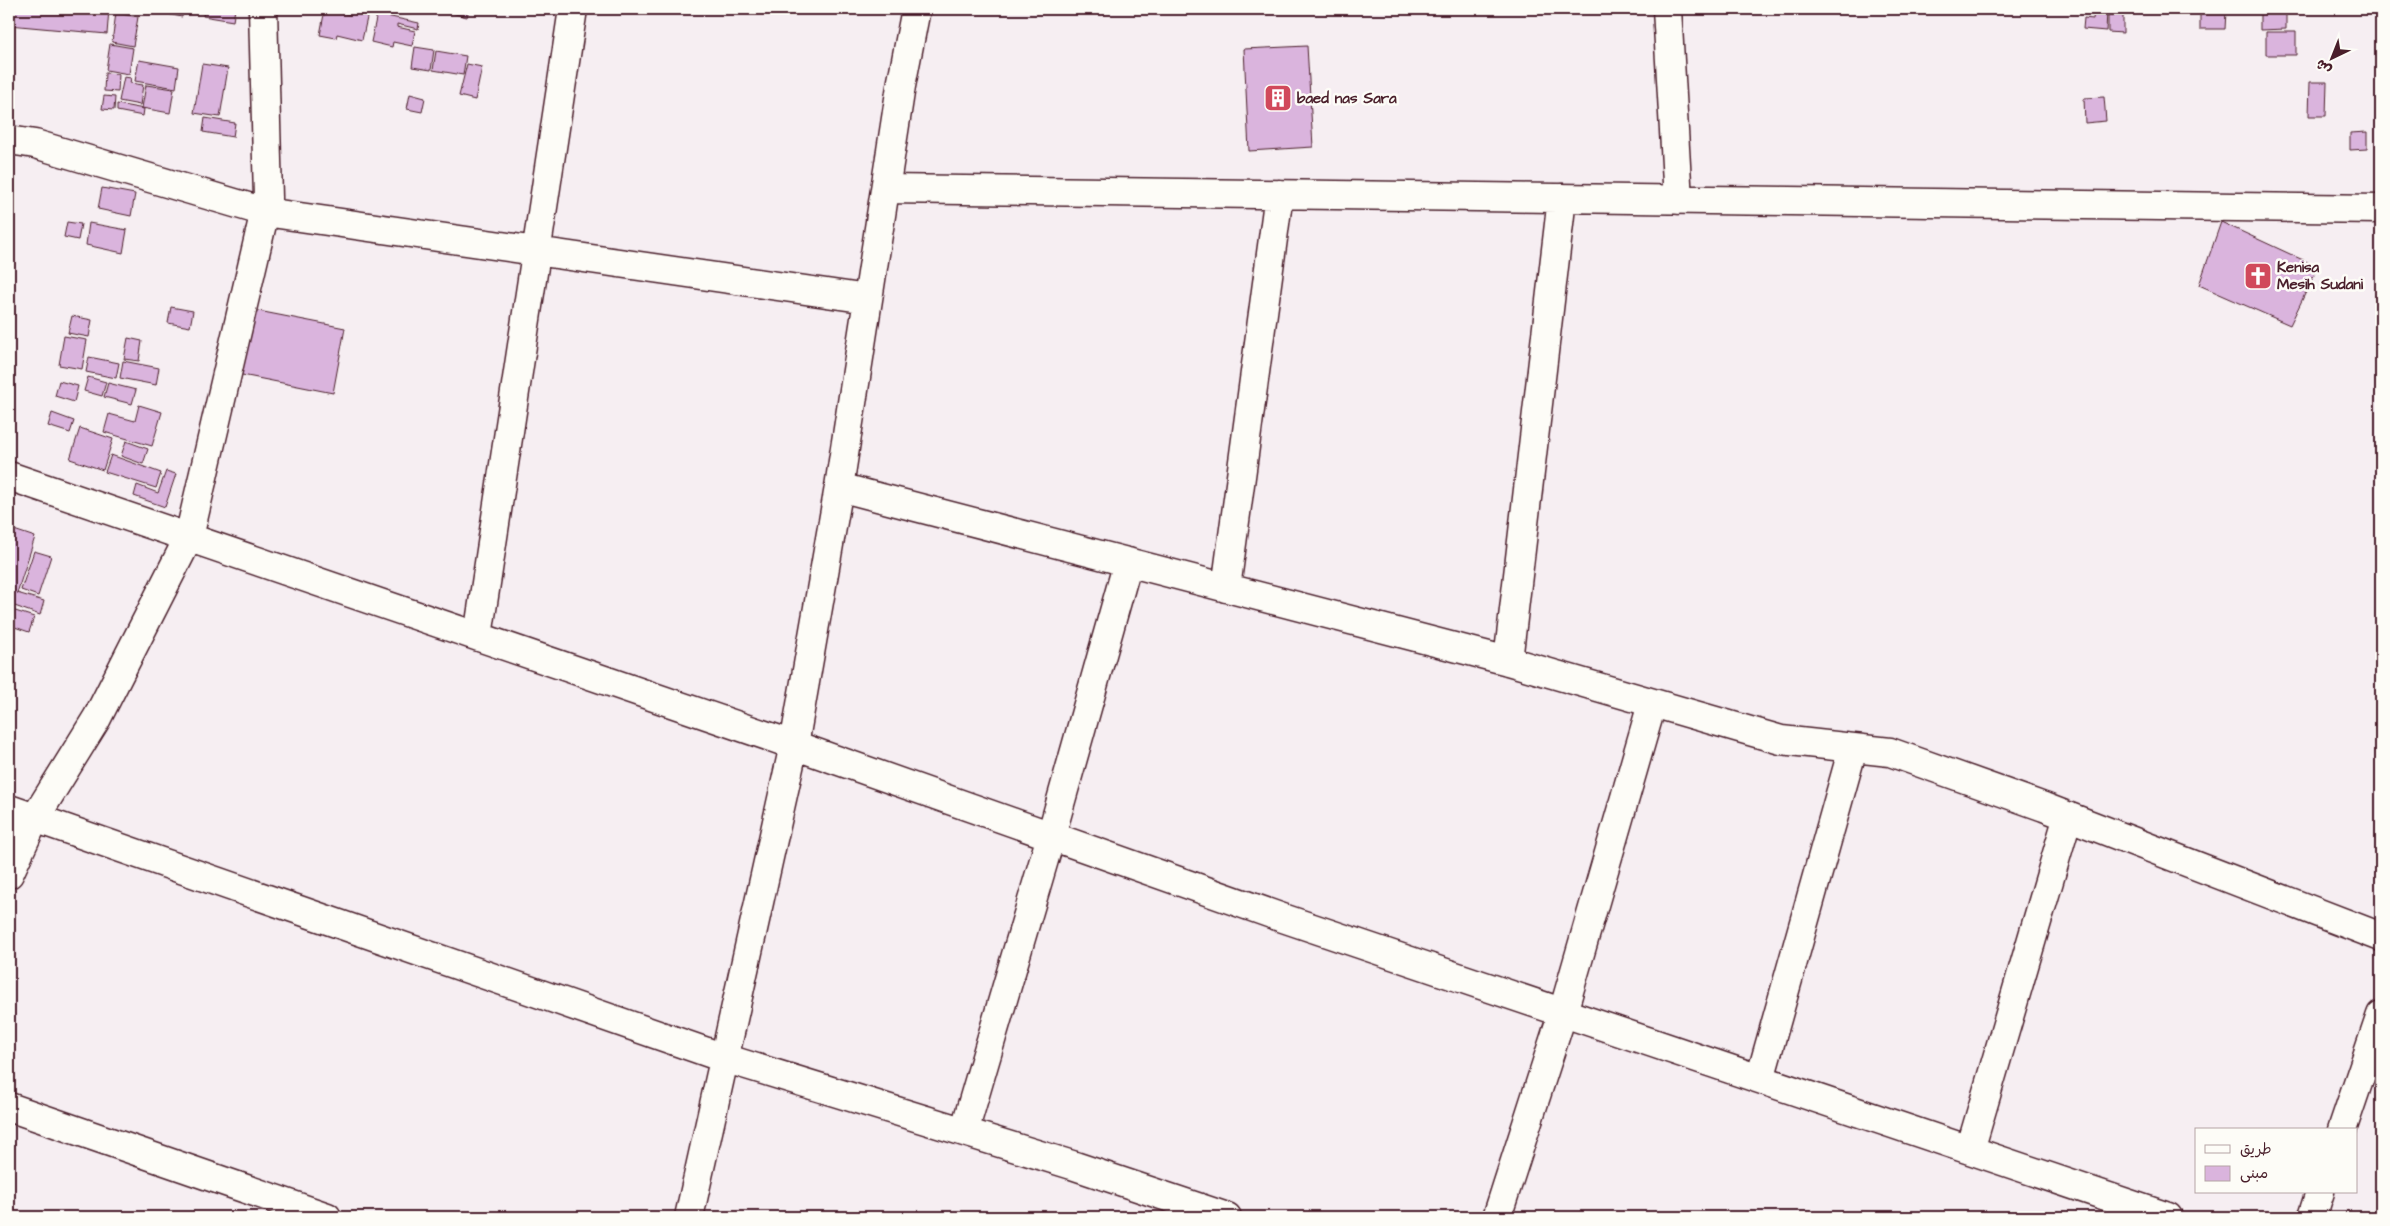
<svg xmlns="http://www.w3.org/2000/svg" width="2390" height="1226" font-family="'Architects Daughter','Playpen Sans Arabic',sans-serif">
<rect width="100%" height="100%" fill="#f6eef2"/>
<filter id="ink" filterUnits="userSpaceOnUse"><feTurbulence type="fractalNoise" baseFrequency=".02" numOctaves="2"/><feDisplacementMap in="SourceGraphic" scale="10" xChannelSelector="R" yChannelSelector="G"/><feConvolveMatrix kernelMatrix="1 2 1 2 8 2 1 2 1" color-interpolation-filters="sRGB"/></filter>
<g filter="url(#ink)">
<path fill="#dab4dd" stroke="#4a1f2b" d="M9 9H109L107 34 9 25Z
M152 9H183L182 17 152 11Z
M204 9H235L233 21 203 16Z
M325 9 350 15 351 9H369L362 40 337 34 336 38 320 35Z
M444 9H469L467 17 443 11Z
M2260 9H2286V29L2260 30Z
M2094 10 2107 11 2106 31 2083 29 2084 18 2093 19Z
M2200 11H2226L2225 29H2200Z
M116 13 138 17 133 46 112 42Z
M377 14 419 23 418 29 397 24V27L415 31 412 46 393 42 392 47 371 42Z
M2108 15H2123V33L2108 32Z
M2266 32H2296V55H2266Z
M110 44 133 48 129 74 106 70Z
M1307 46 1313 147 1249 151 1244 49Z
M415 47 434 50 431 70 412 67Z
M436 51 466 56 463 75 433 70Z
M139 60 179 67 176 88 135 81Z
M202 64 228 68 220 117 194 113Z
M467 64 482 67 475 100 459 96Z
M105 73 119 74 118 92 104 91Z
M124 77 131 78 130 83 143 85 140 105 119 101Z
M2310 82H2327L2326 116H2309Z
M146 85 174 89 170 113 142 108Z
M410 94 425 98 422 112 407 109Z
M104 96 115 97 114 110 102 109Z
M2104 97 2106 121 2085 123 2084 98Z
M117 104 144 109 143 116 117 111Z
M205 118 235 123 233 137 203 132Z
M2367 132V149L2350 150V133Z
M102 188 135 194 131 216 98 209Z
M67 222 81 224 78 240 64 237Z
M2221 222 2318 267 2290 325 2199 285Z
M89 223 127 230 123 253 86 245Z
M171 307 193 311 190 327 168 323Z
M238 307 345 328 333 393 227 372Z
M72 316 92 320 89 337 68 333Z
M64 336 87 340 82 369 59 365Z
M128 338 142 341 139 361 124 359Z
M89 357 119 363 116 378 86 372Z
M123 361 159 368 156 385 120 378Z
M88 377 106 382 102 396 84 391Z
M59 381 78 386 74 402 55 396Z
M108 383 136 390 132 404 104 397Z
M139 405 162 412 152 446 104 432 109 414 135 421Z
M52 413 74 421 70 433 48 426Z
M80 428 113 439 103 470 70 459Z
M126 441 148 449 143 464 121 456Z
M111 455 161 473 156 488 105 472Z
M166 471 176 474 165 507 134 496 137 485 158 493Z
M14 530 35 537 17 593 44 601 40 615 9 604V547Z
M34 551 51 556 38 596 21 590Z
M9 609 34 617 29 632 9 625Z"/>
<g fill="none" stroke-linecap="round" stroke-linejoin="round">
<defs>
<path id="street" d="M1667 9 1678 200
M9 140 35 144 265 212 868 299
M885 189 2381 209
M9 476 794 745 1280 917 2168 1217
M839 487 1508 661 1781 740 1890 752 2044 807 2381 937
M1226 588 1279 194
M478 636 573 9
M1508 661 1562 198
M9 809 724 1058 1072 1165 1227 1217
M9 874 35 818 97 718 189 537 268 198 263 9
M1760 1079 1853 748
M9 1107 327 1217
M2342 1130 2381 1015
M964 1132 1051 836 1128 562
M1970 1150 2068 816
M689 1217 794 745 839 487 901 86 916 9
M1497 1217 1563 1012 1652 704
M2312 1217 2320 1192"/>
</defs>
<use href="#street" stroke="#4a1f2b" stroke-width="31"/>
<use href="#street" stroke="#fdfcf7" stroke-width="28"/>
</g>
</g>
<defs>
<symbol id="building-square" viewBox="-11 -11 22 22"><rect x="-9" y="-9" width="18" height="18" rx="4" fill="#d1495b" stroke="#fdfcf7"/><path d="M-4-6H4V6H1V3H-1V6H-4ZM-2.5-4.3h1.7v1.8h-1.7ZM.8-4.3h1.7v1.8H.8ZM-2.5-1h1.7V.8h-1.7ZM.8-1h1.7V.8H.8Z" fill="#fff"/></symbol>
<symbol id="church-square" viewBox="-11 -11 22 22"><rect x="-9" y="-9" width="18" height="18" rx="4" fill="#d1495b" stroke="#fdfcf7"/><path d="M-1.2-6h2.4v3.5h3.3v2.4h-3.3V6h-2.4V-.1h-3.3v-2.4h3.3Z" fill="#fff"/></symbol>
</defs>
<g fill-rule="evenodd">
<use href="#building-square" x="1262" y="82" width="32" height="32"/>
<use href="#church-square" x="2242" y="260" width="32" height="32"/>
</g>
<g text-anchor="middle" stroke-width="5" stroke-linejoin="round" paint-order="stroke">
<g font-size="15" font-weight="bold" fill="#4a1f2b" stroke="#fdfcf7" text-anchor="start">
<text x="1297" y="103">baed nas Sara</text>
<text x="2277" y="272">Kenisa<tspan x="2277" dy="17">Mesih Sudani</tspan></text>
</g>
</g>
<rect width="2390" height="1226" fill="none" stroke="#fdfcf7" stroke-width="30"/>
<rect x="15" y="15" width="2360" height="1196" fill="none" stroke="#4a1f2b" stroke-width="2" filter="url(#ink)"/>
<rect x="2195" y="1128" width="162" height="65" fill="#fdfcf7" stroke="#b5a4a5"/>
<rect x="2205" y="1145" width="25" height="8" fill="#fdfcf7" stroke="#b5a4a5"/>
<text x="2240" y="1154" font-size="15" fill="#4a1f2b">طريق</text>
<rect x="2205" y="1166" width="25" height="15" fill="#dab4dd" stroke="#b5a4a5"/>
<text x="2240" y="1178" font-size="15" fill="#4a1f2b">مبنى</text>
<g transform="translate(2332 58) rotate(223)" stroke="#fdfcf7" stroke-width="4" paint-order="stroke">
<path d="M0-4L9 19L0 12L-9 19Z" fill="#4a1f2b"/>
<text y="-8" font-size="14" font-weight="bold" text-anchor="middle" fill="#4a1f2b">ش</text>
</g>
</svg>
